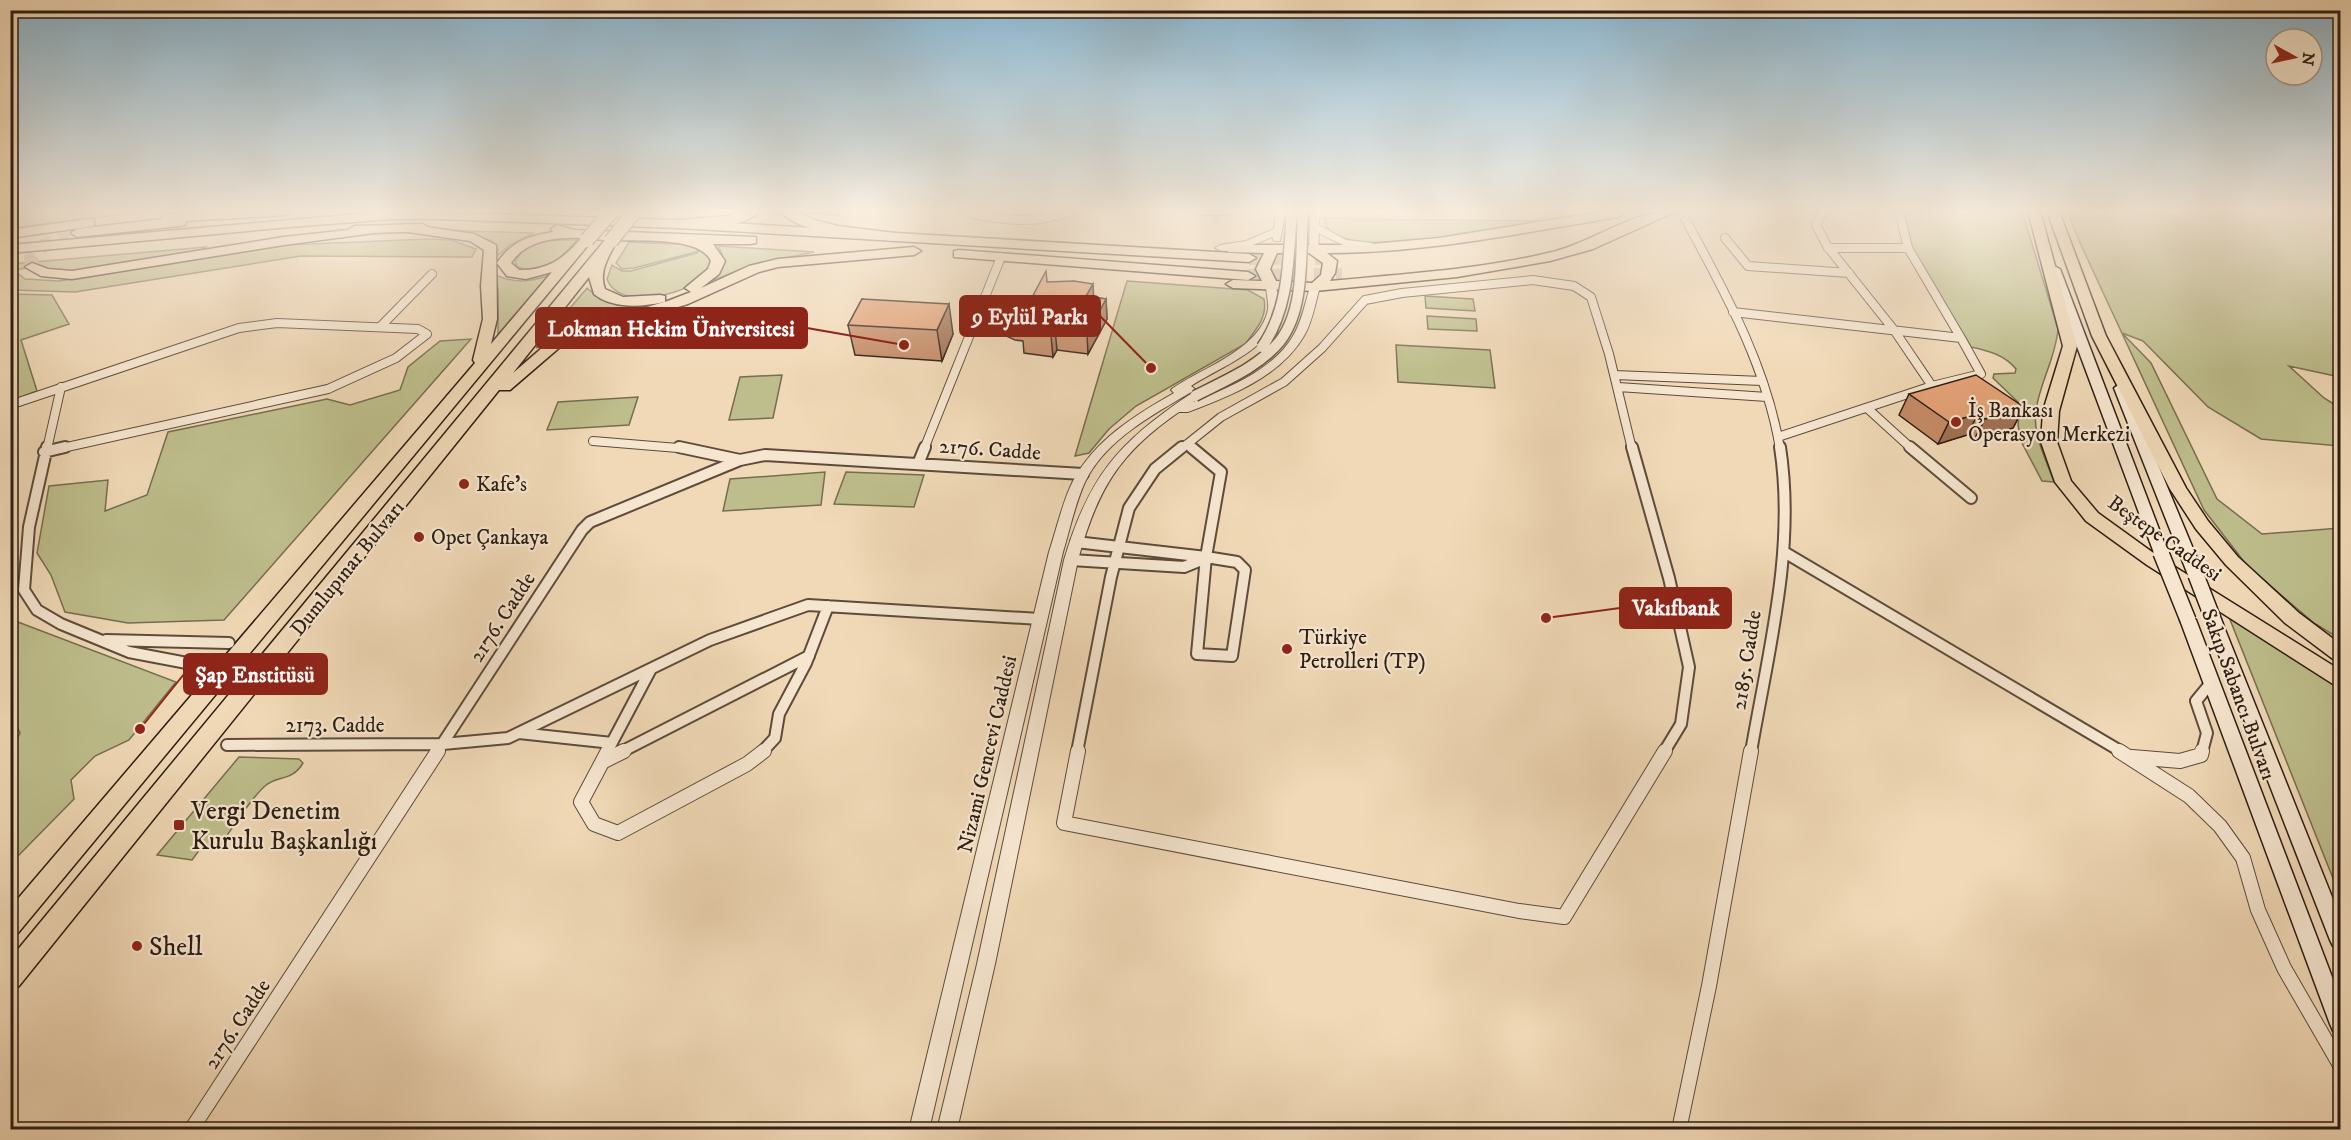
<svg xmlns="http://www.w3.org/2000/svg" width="2351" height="1140" font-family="'IM FELL DW Pica',serif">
<rect width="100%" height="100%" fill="#f1d9b7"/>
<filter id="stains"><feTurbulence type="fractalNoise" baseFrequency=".00333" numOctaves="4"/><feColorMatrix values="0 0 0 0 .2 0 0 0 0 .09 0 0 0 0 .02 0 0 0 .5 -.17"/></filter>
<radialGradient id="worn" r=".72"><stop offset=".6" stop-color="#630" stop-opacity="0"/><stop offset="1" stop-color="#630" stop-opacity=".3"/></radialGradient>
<path fill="#bebe8c" stroke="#756e50" stroke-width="1.5" d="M10 211H150L11 228Z
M1904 211H2022L2058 329C2056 357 2040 382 2036 410 2032 434 2046 459 2054 482L2042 481 2021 441 2018 425 2020 404 1993 378 1994 374 2015 373 2016 369C2005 355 1989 351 1971 347L1913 251Z
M2067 211H2340V377L2289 366 2324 398 2340 408V446L2261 439 2208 407 2143 341 2122 333 2151 363 2217 499 2262 534 2340 528V639L2314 623 2249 568 2204 510 2081 245Z
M1324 218 1539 221C1506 227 1328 268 1324 218Z
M459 231 534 233 510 245 496 257 498 249 492 241Z
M426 239 451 240 476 249 472 257 301 256 75 292 11 290V264L206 247 201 251 75 271 51 270 40 266 14 270 25 279 59 281 288 245Z
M577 240C562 257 543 278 518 267L515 263C525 237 555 240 577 240Z
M629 242 698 245 700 248 696 252 634 268 622 269 616 263Z
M718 246 814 252 751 265 714 280C724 267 727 261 718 246Z
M702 247C706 252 711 256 711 263 710 289 621 317 607 279L612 265 622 271H631L697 253Z
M553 274 498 337V289L495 275C517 284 531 282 553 274Z
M1127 281 1248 290 1264 299C1268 317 1255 331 1245 344L1136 406 1109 429 1089 453 1075 456Z
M587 288C607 308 631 306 658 304L570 331 536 348Z
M11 294 52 295 69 324 21 340 37 391 11 401Z
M1425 296 1473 299 1475 311 1426 308Z
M1427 316 1476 319 1477 331 1428 329Z
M471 339 224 620 128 623 65 612 51 575 37 553 49 486 108 480 105 511 147 495 168 432 327 399 350 405 400 390 408 367 440 341Z
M1396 345 1490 350 1495 388 1398 382Z
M782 375 773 418 729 420 740 377Z
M638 397 629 425 547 430 558 402Z
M825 472 821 505 723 511 730 479Z
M846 472 924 475 914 507 834 504Z
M2229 617 2340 685V896Z
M10 619 176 682 129 740 95 756 71 780 74 799 19 855 10 853 11 759 16 753 11 751 20 733 17 726 12 724 17 716H11Z
M239 757 299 759 303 763C292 782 277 775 265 786 249 800 230 832 217 850L200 849 192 860 157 855Z"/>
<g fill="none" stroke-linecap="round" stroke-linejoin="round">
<path stroke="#cab396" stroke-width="14" stroke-dasharray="14 8" stroke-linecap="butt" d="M1249 258H1336
M32 267 31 258 42 247 68 235
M1248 276 1342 275"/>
<defs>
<path id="minor-far2" d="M962 211C999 221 1035 225 1072 211
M1202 211H1227
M1386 211 1388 215 1532 216 1550 211
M1681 211C1722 287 1766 363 1780 449
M1725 238 1748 266 1849 273
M1828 248H1908
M1733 312 1961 338 1908 248 1899 211
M380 327 432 274
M1615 375 1762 381
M1932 386 1981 374 1961 338
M1618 387 1767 397
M10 405 239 328 277 323 418 329 427 334 396 358 328 389 58 449
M1867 408 1912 449
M1778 437 1932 386 1894 330 1827 246 1816 225 1821 215 1828 211
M593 441 690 449
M1187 444 1193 449
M47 449 61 387
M924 449 1001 257
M1181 449 1221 417 1284 382 1322 348 1365 300 1402 293 1533 280 1574 286 1591 297 1609 354 1632 449"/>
<path id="minor-far1" d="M47 447 29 527 24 590 37 610 61 624 129 652 208 667
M679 447 740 460
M1191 447 1221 472 1206 557
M1632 447 1669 578 1689 667 1681 724 1664 752
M1910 447 1971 498
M44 452 65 447
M918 464 925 447
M1076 542 1206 557
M1784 552 2122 752
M1206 557 1237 562 1245 570 1232 656 1197 654Z
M1071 560 1184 567 1206 558
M106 640 229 643
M519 733 612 743
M227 745 443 744 508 738 710 640 808 605 1040 619
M437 752 582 530 590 522 740 460 765 455 1083 474
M607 752 651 669
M621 752 809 656
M762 752 775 738 779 714 806 663 828 606
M1077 752 1111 577 1129 508 1155 469 1182 447
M1751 752C1768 652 1796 549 1780 447
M2202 752 2207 733 2196 701 2210 684"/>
<path id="minor" d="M608 751 581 802 594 824 618 833 747 764 764 751
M1078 751 1064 823 1519 911 1564 917 1665 751
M2119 751 2189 796 2220 826 2243 858 2258 910 2284 968 2340 1065
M2132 757 2180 761 2201 755 2202 751
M602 762 624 751
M191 1130 438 751
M1679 1130 1709 986 1751 751"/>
<path id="tertiary" d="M1276 211H1286L1280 241H1274L1272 237C1259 243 1227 257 1215 248L1220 245 1246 241 1274 229Z
M1310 211H1320L1319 225 1346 240 1372 243 1377 246C1362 256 1333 241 1319 233L1318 250 1317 252H1309Z
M1271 283 1276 286C1277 294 1280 302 1278 310 1271 351 1221 366 1191 386L1195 389 1193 391C1153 415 1106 439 1085 482 1075 504 1070 529 1063 552L929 1130H909L1049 552C1057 528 1062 503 1073 481 1095 440 1135 415 1174 393L1171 390 1173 388C1202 368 1261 349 1268 309 1269 302 1266 293 1266 286Z
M1315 284 1320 287C1315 303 1313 321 1304 336 1280 377 1230 396 1188 412H1179C1119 453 1097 490 1078 560L995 964 957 1130H937L977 964 1064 560C1089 476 1118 443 1189 395L1193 394 1199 397 1193 402C1228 388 1273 370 1293 336 1302 321 1305 303 1310 287Z"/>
<path id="secondary" d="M2054 266 2060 269 2168 553 2166 557 2161 558 2154 553 2048 269Z
M2120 384 2126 388 2204 575 2201 579H2191L2188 575 2114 388Z
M2188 614 2196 620 2340 998V1034L2333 1031 2330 1024 2180 620Z
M2218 626 2224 628 2226 632 2340 917V949L2333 946 2330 940 2210 632 2212 628Z"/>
<path id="primary" d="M223 211H292L286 215 186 221 185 225 180 226 77 237 71 233 77 229 162 219 163 215 168 214Z
M392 211 678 220 1249 254 1256 258 1249 262 678 228 439 219H392L290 227 10 253V245Z
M1607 211 1624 213 1618 217C1522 233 1425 253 1327 253L1337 261 1335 273 1330 281C1403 274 1477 270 1548 253 1593 243 1631 210 1677 211L1593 249 1550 261 1457 277 1315 291 1233 288 1226 284 1233 280 1262 281 1256 269 1264 253 1228 252 1226 249 1233 245H1361L1439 238ZM1277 253H1309L1323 263 1321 275 1312 283 1276 281 1270 269Z
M2028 211H2040L2077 346 2059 411 2057 442 2071 481 2098 513 2159 557 2340 670V686L2333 684 2147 565 2086 521 2055 482 2041 442 2043 411 2063 346Z
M2047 211H2059L2106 336 2186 488 2208 521 2238 557 2299 613 2340 644V661L2333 659 2285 623 2226 565 2196 529 2170 489 2092 336Z
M89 219 94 220V226L10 238V230Z
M423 224 429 228 428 231 374 233 284 245 72 279 41 276 25 267 32 263 48 269 72 271 284 237 348 230 354 226Z
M959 250 1248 272 1255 276 1248 280 954 257V251Z"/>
<path id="trunk" d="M744 211H760C742 230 702 226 678 228L672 224 678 220 727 216Z
M779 211H794L815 220 838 226 894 233 901 237 894 241C864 237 800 235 779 211Z
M406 224 474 234 496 245 497 319 491 344 552 272 526 279 507 276 497 263C511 242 528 236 553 232L551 229 557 225 574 230 756 237V243L751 244H713L725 261 719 274 701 288 749 266 778 259 914 247 921 251 914 255 778 267 759 272 688 304 594 332 560 347 510 390H499L19 986 10 989V959L605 240 593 239 18 933 10 936V908L475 363 473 360 483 319 481 286 484 250 470 241 401 231 400 228ZM581 238C565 258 547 271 519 270L511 263C526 240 556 237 581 238ZM617 240C642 242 700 236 711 261L708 269 685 288 691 292 665 302V296L660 295 623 297 605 289C598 271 610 255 617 240ZM589 277 594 294C612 309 642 307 664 302L584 326 550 341 513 373Z"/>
</defs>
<use href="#minor-far2" stroke="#5d4c3c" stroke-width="10"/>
<use href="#minor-far1" stroke="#5d4c3c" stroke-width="14"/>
<use href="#minor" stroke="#5d4c3c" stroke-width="16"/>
<use href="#tertiary" stroke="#5d4c3c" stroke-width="2"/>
<use href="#secondary" stroke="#2c1d13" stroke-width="3"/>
<use href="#primary" stroke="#2c1d13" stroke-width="3"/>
<use href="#trunk" stroke="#2c1d13" stroke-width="3"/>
<use href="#minor-far2" stroke="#f6e6d0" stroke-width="8"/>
<use href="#minor-far1" stroke="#f6e6d0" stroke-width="10"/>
<use href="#minor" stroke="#f6e6d0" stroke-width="14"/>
<use href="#tertiary" fill="#f6e6d0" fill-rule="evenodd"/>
<use href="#secondary" fill="#f6e6d0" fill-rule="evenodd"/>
<use href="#primary" fill="#f1d9b7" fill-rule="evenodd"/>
<use href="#trunk" fill="#f1d9b7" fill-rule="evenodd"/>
<defs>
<path id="tertiary-bridge" d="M1262 347C1290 307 1288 258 1292 211
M1195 396C1224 381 1259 367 1280 341 1306 307 1300 251 1303 211"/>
<path id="secondary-bridge" d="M2161 553 2188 620
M2196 575 2218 632"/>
<path id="trunk-bridge" d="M587 240 612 211
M611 241 635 211"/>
</defs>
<use href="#tertiary-bridge" stroke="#5d4c3c" stroke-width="13" stroke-linecap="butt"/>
<use href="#secondary-bridge" stroke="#2c1d13" stroke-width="18" stroke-linecap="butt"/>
<use href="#trunk-bridge" stroke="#2c1d13" stroke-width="16" stroke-linecap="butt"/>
<use href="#tertiary-bridge" stroke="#f6e6d0" stroke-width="10"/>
<use href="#secondary-bridge" stroke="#f6e6d0" stroke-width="15"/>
<use href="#trunk-bridge" stroke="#f1d9b7" stroke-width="14"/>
</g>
<path fill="#c58b66" stroke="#2c1d13" stroke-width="1.5" d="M798 211H840V215L804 213Z
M1093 297 1106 299 1107 319 1088 354 1057 350 1053 357 1024 353 1023 341 1015 340 1004 335 1002 315 1023 308 1030 301Z
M862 299 953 334 942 361 855 355 848 325Z
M1909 394 2024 407 2013 428 1974 440 1967 435 1938 444 1899 415Z"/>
<path fill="#a07153" stroke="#2c1d13" stroke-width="1.5" d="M1033 211H1048L1033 213Z
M1093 284 1094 304 1086 296Z
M1106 299 1107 319 1088 354 1087 334Z
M949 304 953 334 942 361 937 330Z
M1055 329 1057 350 1053 357 1051 336Z
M2024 407 2013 428 1974 440 1985 419Z
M1978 414 1967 435 1938 444 1949 422Z"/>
<path fill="#e5a277" stroke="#2c1d13" stroke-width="1.5" d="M1046 271 1047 282 1074 281 1093 284 1086 296 1106 299 1087 334 1055 329 1051 336 1022 332 1027 321 1013 320 1002 315 1011 308H1023L1030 301Z
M862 299 949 304 937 330 848 325Z
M1976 375 2024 407 1985 419 1978 414 1949 422 1909 394Z"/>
<linearGradient id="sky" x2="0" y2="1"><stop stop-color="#89b6d1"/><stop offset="0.57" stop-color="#f9eedf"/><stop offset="1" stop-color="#f9eedf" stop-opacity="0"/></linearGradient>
<rect width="2351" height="370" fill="url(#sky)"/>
<g fill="#8f2418" stroke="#f6e6d0" stroke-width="2">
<circle cx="1956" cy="422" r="6"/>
<circle cx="464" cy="484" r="6"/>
<circle cx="419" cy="537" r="6"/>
<circle cx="1287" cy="649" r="6"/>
<rect x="173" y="819" width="12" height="12" rx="3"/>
<circle cx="137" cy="946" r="6"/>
</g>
<g text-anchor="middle" stroke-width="4.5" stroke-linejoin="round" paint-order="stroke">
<g font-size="21" fill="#2c1d13" stroke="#f6e6d0" text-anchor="start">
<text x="1968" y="417">İş Bankası<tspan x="1968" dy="24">Operasyon Merkezi</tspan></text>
<text x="476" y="491">Kafe's</text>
<text x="431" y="544">Opet Çankaya</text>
<text x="1299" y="644">Türkiye<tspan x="1299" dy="24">Petrolleri (TP)</tspan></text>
</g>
<g font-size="21" fill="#2c1d13" stroke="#f6e6d0">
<text transform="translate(990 449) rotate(4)" y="7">2176. Cadde</text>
<text transform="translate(2165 538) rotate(35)" y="7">Beştepe Caddesi</text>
<text transform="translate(347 568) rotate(-51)" y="7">Dumlupınar Bulvarı</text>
<text transform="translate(502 617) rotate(-57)" y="7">2176. Cadde</text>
<text transform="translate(1746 660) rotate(-81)" y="7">2185. Cadde</text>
<text transform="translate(2239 694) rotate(70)" y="7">Sakıp Sabancı Bulvarı</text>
<text x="335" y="732">2173. Cadde</text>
<text transform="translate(987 754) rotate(-77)" y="7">Nizami Gencevi Caddesi</text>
<text transform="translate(237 1024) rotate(-57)" y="7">2176. Cadde</text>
</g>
<g font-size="26" fill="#2c1d13" stroke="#f6e6d0" text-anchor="start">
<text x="191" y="819">Vergi Denetim<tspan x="191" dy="30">Kurulu Başkanlığı</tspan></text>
<text x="149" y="955">Shell</text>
</g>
</g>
<path fill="none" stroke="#8f2418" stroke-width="2" d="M1151 368L1100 316M904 345L807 328M1546 618L1620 608M140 729L184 674"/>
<g fill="#8f2418" stroke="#f6e6d0" stroke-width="2">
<circle cx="1151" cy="368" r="6"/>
<circle cx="904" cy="345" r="6"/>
<circle cx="1546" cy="618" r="6"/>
<circle cx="140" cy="729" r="6"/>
</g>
<g fill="#8f2418" stroke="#8f2418" stroke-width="2">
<rect x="960" y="296" width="140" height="40" rx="6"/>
<rect x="536" y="308" width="271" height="40" rx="6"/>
<rect x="1620" y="588" width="111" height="40" rx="6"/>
<rect x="184" y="654" width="143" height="40" rx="6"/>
</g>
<g font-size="22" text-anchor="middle" font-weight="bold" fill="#fff">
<text x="1030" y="324">9 Eylül Parkı</text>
<text x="671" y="336">Lokman Hekim Üniversitesi</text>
<text x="1676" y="615">Vakıfbank</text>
<text x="255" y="682">Şap Enstitüsü</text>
</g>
<rect width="2351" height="1140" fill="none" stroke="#f1d9b7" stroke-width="36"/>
<rect x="12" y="12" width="2327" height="1116" fill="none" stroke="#2c1d13" stroke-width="3"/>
<rect x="18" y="18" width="2315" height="1104" fill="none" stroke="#2c1d13" stroke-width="1.5"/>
<g transform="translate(2294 57) rotate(98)"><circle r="28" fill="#f6e6d0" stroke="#a59684" stroke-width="1.5"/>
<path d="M0-4.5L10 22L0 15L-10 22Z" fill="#8f2418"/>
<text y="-9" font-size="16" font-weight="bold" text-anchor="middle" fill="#2c1d13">N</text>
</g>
<rect width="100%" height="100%" filter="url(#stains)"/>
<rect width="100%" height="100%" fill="url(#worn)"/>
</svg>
